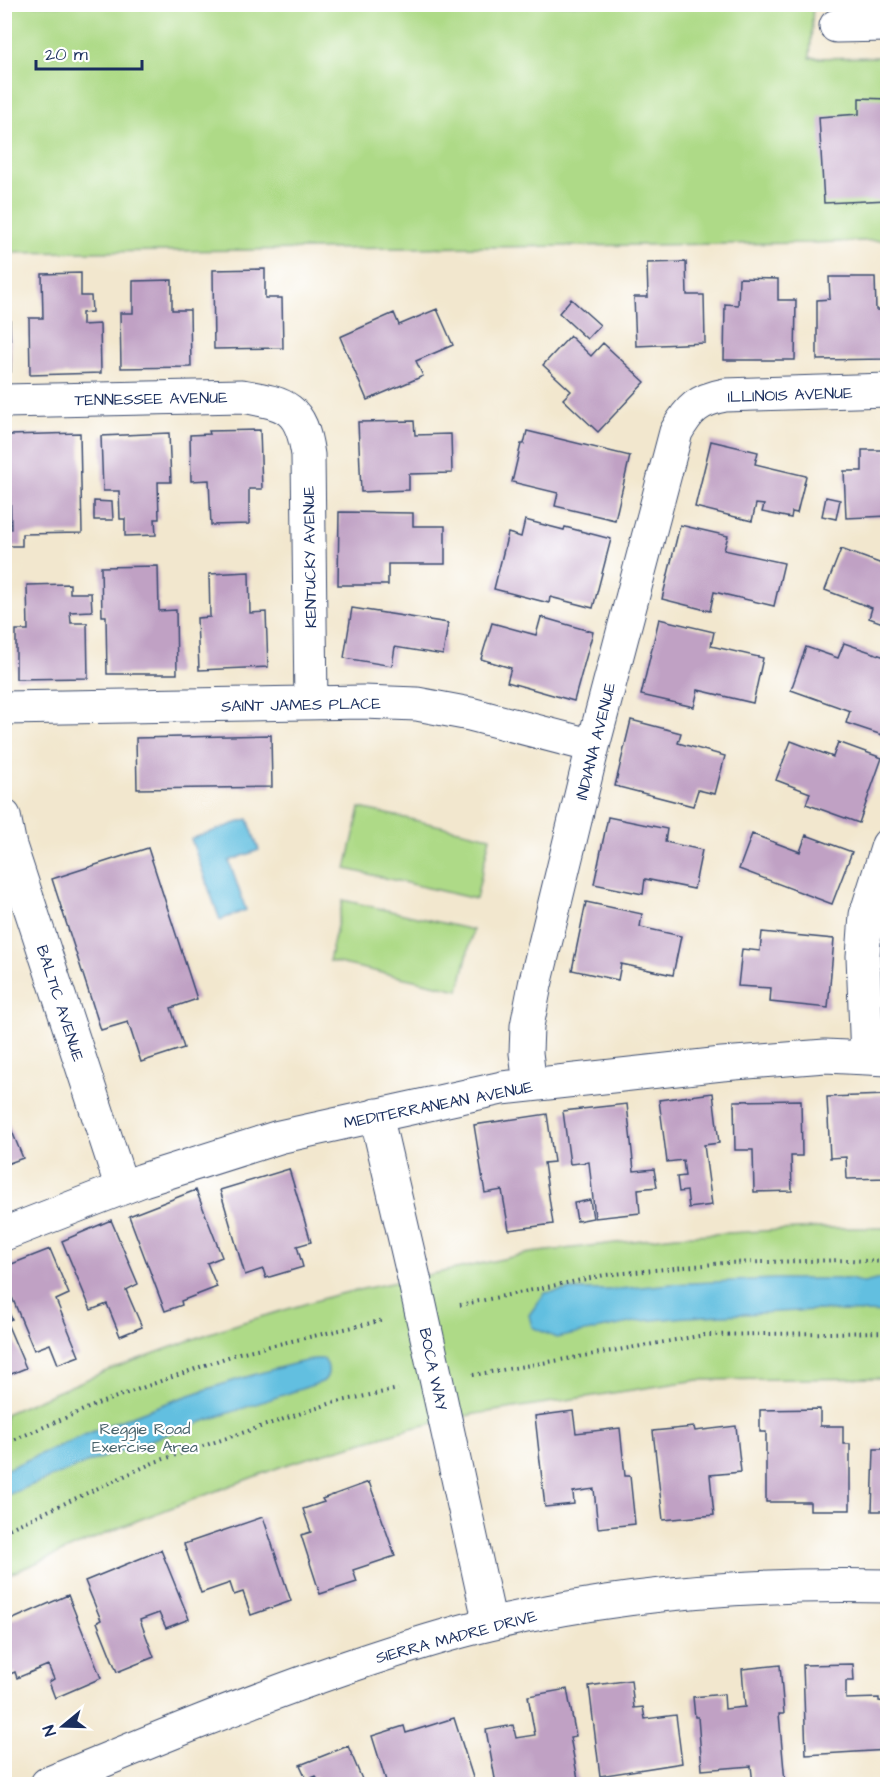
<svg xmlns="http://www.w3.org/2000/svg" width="892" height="1789" font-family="'Architects Daughter',sans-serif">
<rect width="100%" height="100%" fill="#fff"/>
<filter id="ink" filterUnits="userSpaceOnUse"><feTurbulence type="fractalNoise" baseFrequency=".0167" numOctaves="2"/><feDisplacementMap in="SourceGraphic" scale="12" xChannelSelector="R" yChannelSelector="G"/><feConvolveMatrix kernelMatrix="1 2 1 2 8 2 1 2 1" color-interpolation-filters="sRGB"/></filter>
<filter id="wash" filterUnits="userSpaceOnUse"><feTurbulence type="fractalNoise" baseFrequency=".008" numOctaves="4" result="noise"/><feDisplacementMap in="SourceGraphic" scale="24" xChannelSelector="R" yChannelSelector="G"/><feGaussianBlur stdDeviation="1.35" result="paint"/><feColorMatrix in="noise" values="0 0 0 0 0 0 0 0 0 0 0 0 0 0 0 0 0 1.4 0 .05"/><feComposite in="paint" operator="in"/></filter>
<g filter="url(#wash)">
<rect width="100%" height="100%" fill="#f2e7ce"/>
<path fill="#aeda87" stroke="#648472" stroke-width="1.5" d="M4 5H813L810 58 887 57V240L811 243 5 253Z
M360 808 490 837 476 899 346 869Z
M343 900 473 930 459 990 329 961Z
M816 1228H887V1378L698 1380 475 1414 412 1428 288 1464 136 1521 5 1576V1414L111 1369 227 1327 335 1295 530 1253 676 1236Z"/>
<path fill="#62bfe0" stroke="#3e779f" stroke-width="1.5" d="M248 819 259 850 229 861 246 910 220 920 191 839Z
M775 1279H850L864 1283 880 1279H887V1313L816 1310 687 1317 640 1321 556 1338 532 1327 529 1315 545 1293 568 1290H609L672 1284Z
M314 1359H323C330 1365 330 1377 322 1382L187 1427 87 1463 5 1496V1470C104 1424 207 1384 314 1359Z"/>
<g id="blocks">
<path fill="#c0a1c4" d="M859 98 888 99V200L824 203 819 117 859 114Z
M686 262 687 295H704L705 343 636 346 634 297H648L647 263Z
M265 269V298H282L283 348 214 349 213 270Z
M4 273H9L11 372H4Z
M81 273V296H91L92 312 82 313V325L100 324 101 373 30 375 29 318H43L42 274Z
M829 277H875L876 310H886V359L817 360V300L830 299Z
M739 278 778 279V300H796L795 360H724L725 304 738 305Z
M172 280V310H190L191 367 121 368 120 313H133V281Z
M571 299 600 325 587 339 559 313Z
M437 309 453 345 416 361 423 376 367 400 340 337 394 313 399 325Z
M570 336 591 356 603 343 645 382 598 432 563 399 571 391 543 365Z
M414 421 415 435 451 434 452 473 409 474V490L361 492 358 422Z
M260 430 262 489H249V524L211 525 209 480 191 481 190 435 210 434 209 431Z
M527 431 630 456 615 520 555 506 558 493 512 482 521 444H524Z
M80 433 82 533 22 534V546H4V529H11L9 435Z
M169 433 171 482H158L159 519H155L156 535 125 536V519H120L119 491H103L101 436Z
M711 441 758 452 755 464 806 476 797 513 792 512 791 518 762 512 764 505 756 504 752 521 695 507Z
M862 450H888V516L846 518 844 471H862Z
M826 497 840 500 836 519 822 516Z
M94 501 112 502 113 520H94Z
M339 512 413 513V526H445V564H388V585H338Z
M525 520 564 530 565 527 611 539 593 608 550 597 549 603 494 589 508 533 521 537Z
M680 525 728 536 724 550 784 563 774 606 714 592 710 611 662 599Z
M841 549 882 564 888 549V625L869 618 872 608 825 590Z
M158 566 159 611 176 610 177 674H107L106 616H102L101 567Z
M249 572 250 613 266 612 268 667 199 670 197 618 210 617 209 574Z
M70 584V593H91L92 611 70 612 71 623H87L88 678 16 679V630H28L27 585Z
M352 608 448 623 443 655 395 647 392 666 344 658Z
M541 617 593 632 574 701 507 682 511 668 481 659 492 623 536 635Z
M659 619 714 632 711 646 763 658 753 703 698 690 694 707 641 695Z
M844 643 888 658V737L846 723 850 711 791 690 806 647 838 658Z
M631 720 681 733 678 743 725 756 715 794 698 790 693 806 615 786Z
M271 735 272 787 137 789 136 738Z
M791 741 833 757 838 742 882 758 859 823 806 804 810 793 776 780Z
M608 817 667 829 665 842 702 850 694 889 645 879 643 894 594 884Z
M752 834 800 852 806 835 852 852 832 904 739 869Z
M148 848 197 999 171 1008 184 1048 141 1062 128 1022 101 1030 52 879Z
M586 902 642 914 640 927 681 936 673 975 621 964 618 980 572 970Z
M762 932 834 939 828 1008 770 1002 771 988 738 986 742 949 760 951Z
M713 1093 719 1143 704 1145 712 1205 689 1208 687 1191 679 1192 677 1177 685 1176 683 1160 667 1162 659 1100Z
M888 1095V1178L847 1179 846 1157 830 1158 827 1097Z
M801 1100 802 1156H791L792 1191 754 1192 753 1150H735L734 1101Z
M627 1104 634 1171 654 1169 657 1187 638 1189 640 1213 595 1218 589 1162 570 1164 563 1111Z
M4 1112 23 1158 4 1165Z
M547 1114 554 1162 544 1163 553 1224 509 1230 502 1190 485 1193 474 1125Z
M289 1169 311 1242 297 1246 303 1267 266 1278 263 1269 245 1275 220 1190Z
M196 1190 222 1257 207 1263 217 1287 181 1301 182 1305 165 1311 129 1216Z
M590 1200 593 1218 577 1221 574 1203Z
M111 1220 138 1284 126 1290 142 1327 120 1336 107 1304 91 1310 62 1241Z
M50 1249 69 1294 56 1300 79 1356 58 1364 50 1344 34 1350 4 1278V1267Z
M4 1302 12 1319 6 1321 26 1368 4 1377Z
M820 1409V1426H843V1444H850V1510H810V1502H766V1432H760V1410Z
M573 1411 576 1433 620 1428 625 1476H630L635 1524 598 1528 594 1489 573 1492 574 1504 545 1507 535 1416Z
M736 1426 741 1472 710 1475 714 1515 663 1520 653 1431 694 1427 695 1431Z
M886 1430H888V1511H872L874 1449H885Z
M369 1482 395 1556 353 1570 357 1582 320 1594 301 1535 311 1532 303 1509 324 1502 322 1499Z
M263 1517 291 1601 251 1615 243 1592 234 1595 230 1583 201 1593 184 1544Z
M161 1550 189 1619 166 1628 159 1613 140 1620 154 1657 117 1672 97 1622 101 1620 85 1581Z
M68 1595 101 1678 55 1698 49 1682 54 1679 48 1665 17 1678 15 1672 10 1674 4 1661V1623Z
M853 1664 854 1681H846V1699L879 1698V1701L887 1702 888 1750 806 1755 803 1665Z
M780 1665 784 1714H779L785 1782 753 1784 751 1766 702 1770 698 1717H695L693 1697 724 1694 725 1709 745 1707 742 1669Z
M631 1680 634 1708 643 1707 645 1719 676 1715 682 1763 600 1776 589 1686Z
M567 1689 576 1736 570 1737 579 1784H496L486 1730 513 1725 516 1738 535 1735 528 1696Z
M454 1718 475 1784H387L372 1736 404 1726 406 1733Z
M348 1746 364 1784H319L316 1776 307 1780 300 1765Z"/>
</g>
</g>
<g filter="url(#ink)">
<use href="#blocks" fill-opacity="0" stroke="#3b4b6f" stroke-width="1.5"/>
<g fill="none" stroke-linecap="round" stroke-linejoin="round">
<defs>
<path id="minor" d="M836 26 888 25
M4 401 242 396C286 404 301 406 308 455L311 703
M4 708 363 702 417 704 470 714 593 746
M4 816 10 846 122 1188
M867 1058 863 956 866 915 888 845
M530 1085 526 1053 527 1026 535 985 593 746 676 432C689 409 698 400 725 395L888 390
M376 1115 414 1278 490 1624
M4 1234 143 1180 279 1137 502 1088 722 1064 825 1056 888 1059
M47 1784C146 1743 245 1702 347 1667 394 1651 442 1635 490 1624 620 1593 755 1583 888 1586"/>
</defs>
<use href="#minor" stroke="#3b4b6f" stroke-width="35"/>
<path stroke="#3b4b6f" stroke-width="4" stroke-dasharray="1.5 4.5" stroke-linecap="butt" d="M460 1305 605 1275 724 1263 847 1260 888 1262
M473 1375 705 1335 888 1332
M4 1444 100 1403 239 1353 384 1320
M4 1531 155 1462 332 1403 398 1389"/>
<use href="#minor" stroke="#fff" stroke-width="33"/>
</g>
</g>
<g text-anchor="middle" stroke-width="4.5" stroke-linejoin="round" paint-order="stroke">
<g font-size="16" fill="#1b2f5e" stroke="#fff">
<text transform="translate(790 394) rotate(-2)" y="6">ILLINOIS AVENUE</text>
<text transform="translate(151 398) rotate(-1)" y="6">TENNESSEE AVENUE</text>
<text transform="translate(309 557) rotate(-91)" y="6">KENTUCKY AVENUE</text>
<text transform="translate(301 704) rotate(-1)" y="6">SAINT JAMES PLACE</text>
<text transform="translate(595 741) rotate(-76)" y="6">INDIANA AVENUE</text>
<text transform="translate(61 1003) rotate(72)" y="6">BALTIC AVENUE</text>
<text transform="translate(438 1104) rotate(-11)" y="6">MEDITERRANEAN AVENUE</text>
<text transform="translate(434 1369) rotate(78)" y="6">BOCA WAY</text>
<text transform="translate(456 1636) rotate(-15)" y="6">SIERRA MADRE DRIVE</text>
</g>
<g font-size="16" fill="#47626a" stroke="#fff">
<text x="145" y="1434">Reggie Road<tspan x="145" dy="18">Exercise Area</tspan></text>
</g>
</g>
<rect width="892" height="1789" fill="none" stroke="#fff" stroke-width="24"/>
<g transform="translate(63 1726) rotate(251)" stroke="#ffffff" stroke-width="4.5" paint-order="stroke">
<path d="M0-4.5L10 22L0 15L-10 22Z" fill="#1b2f5e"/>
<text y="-9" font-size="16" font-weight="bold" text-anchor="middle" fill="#1b2f5e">N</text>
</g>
<path d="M36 60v9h106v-9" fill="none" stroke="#1b2f5e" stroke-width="3"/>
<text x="45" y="60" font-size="18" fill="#1b2f5e" stroke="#ffffff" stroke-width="4.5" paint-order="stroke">20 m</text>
</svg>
